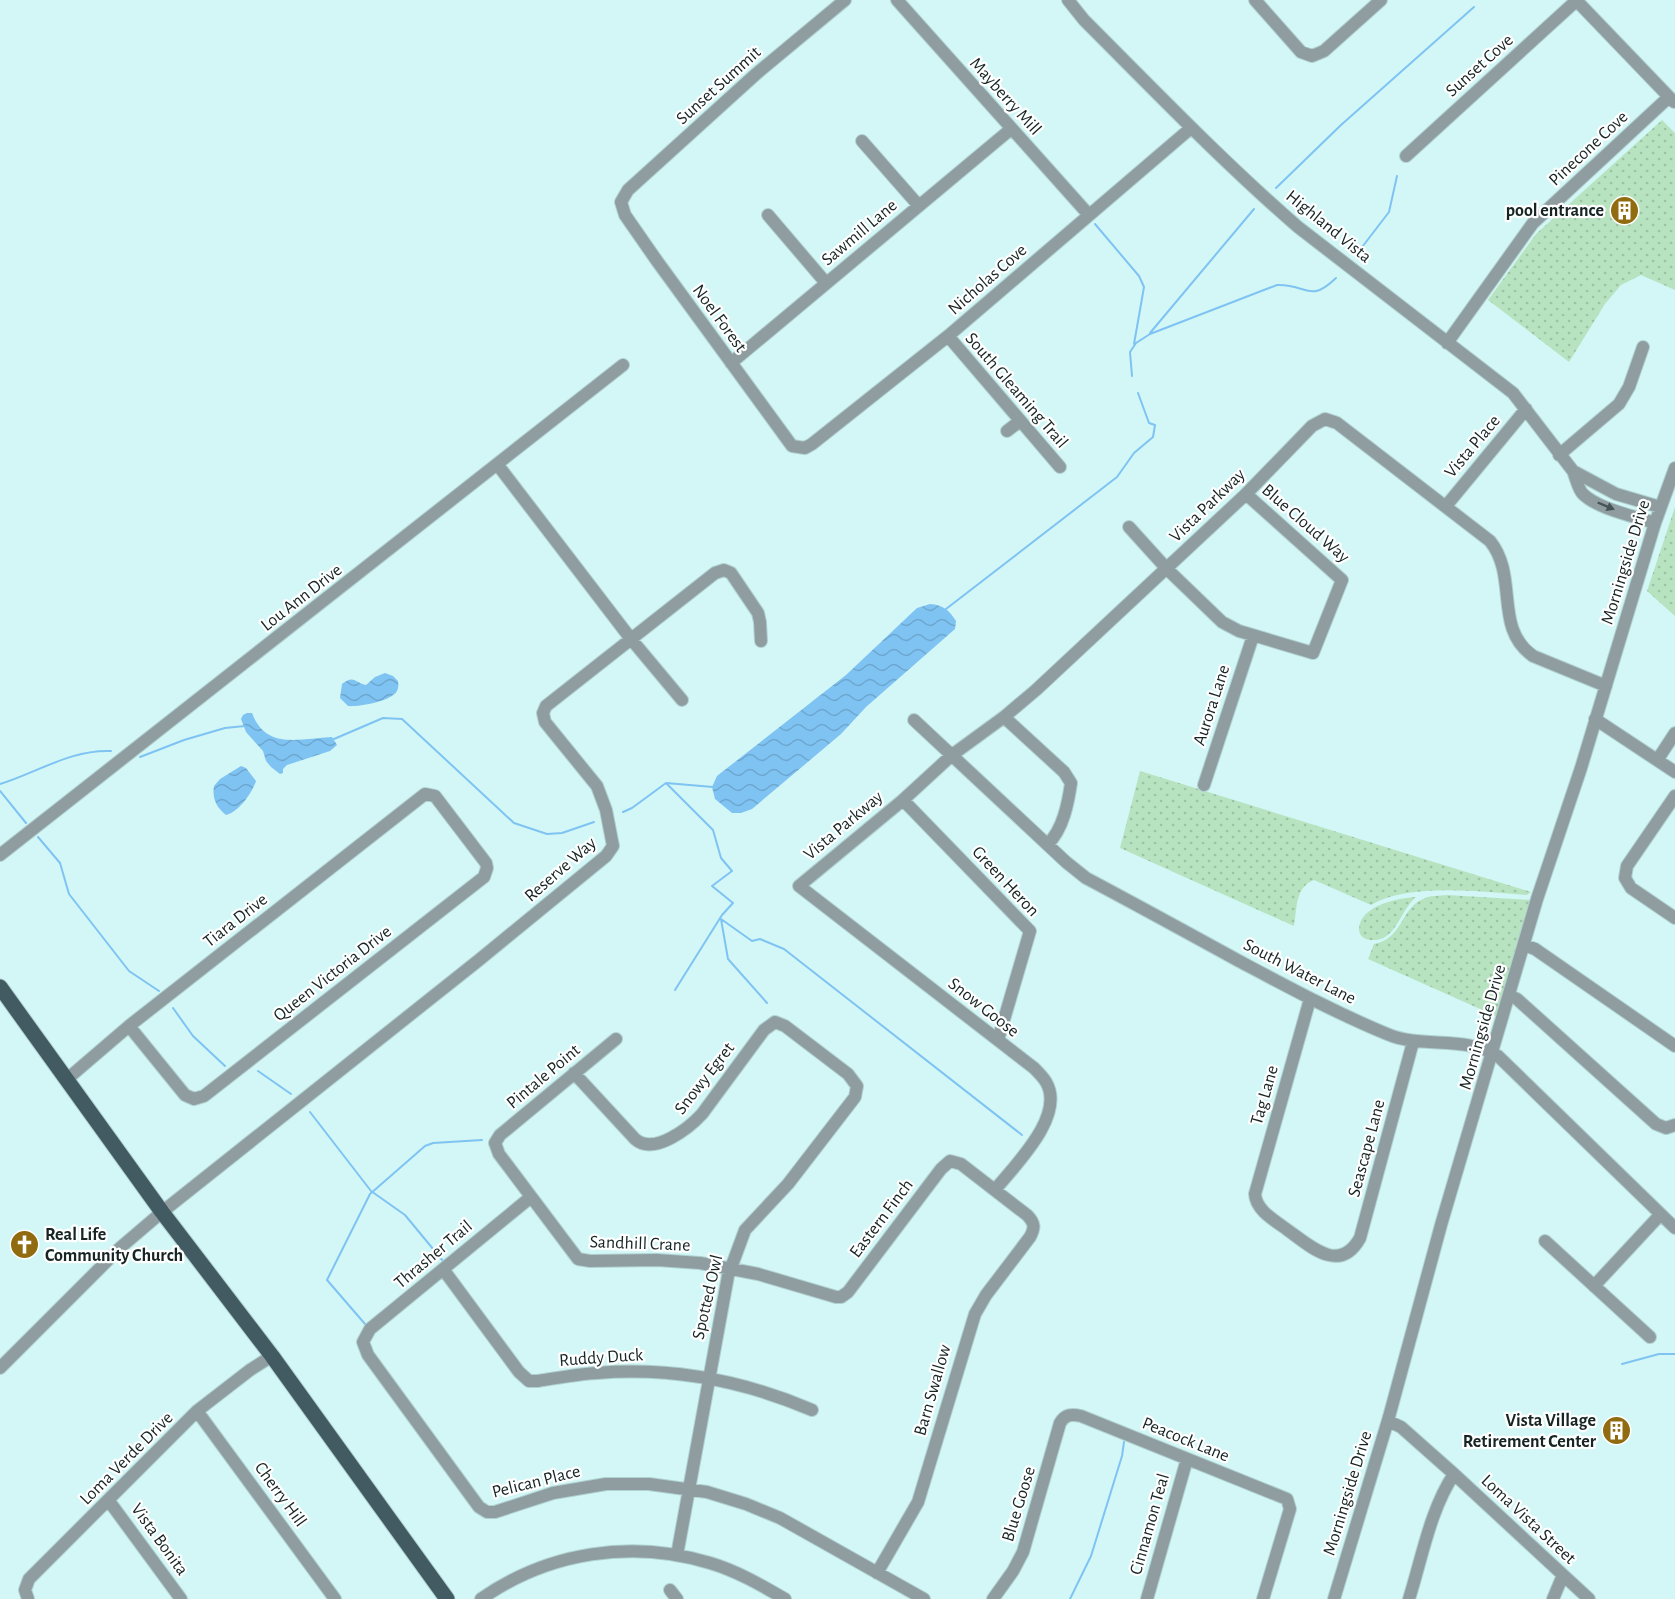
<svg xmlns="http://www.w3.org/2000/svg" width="1675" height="1599" font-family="'Alegreya Sans',sans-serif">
<defs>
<pattern id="green-dots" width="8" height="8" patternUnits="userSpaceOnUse" patternTransform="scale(1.5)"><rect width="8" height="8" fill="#b8e3c0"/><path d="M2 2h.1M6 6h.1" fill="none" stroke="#9dc3a5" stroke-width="1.8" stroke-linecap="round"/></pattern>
<pattern id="water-waves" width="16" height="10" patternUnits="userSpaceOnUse" patternTransform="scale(1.5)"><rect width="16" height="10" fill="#7fc3f3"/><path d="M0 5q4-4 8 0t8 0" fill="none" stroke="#6da7d0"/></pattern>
</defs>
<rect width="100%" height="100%" fill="#d2f7f6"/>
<path fill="url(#green-dots)" d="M1662 120 1675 133V290L1641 275 1621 285 1605 304 1569 362 1488 300 1536 234Z
M1675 507V616L1647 591Z
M1140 771 1531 892 1527 895C1482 892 1410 882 1371 905L1314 880C1295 887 1297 909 1294 926L1120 848Z
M1447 895 1531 900 1498 1017 1368 959 1374 944C1403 939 1400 909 1423 899 1430 895 1440 896 1447 895Z
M1416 897C1403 908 1399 928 1385 937 1377 942 1359 942 1359 929 1360 905 1399 898 1416 897Z"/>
<path fill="url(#water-waves)" d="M930 604C943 605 949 610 956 621L955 629 866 707 841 734 752 809 741 813H732L715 799 712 787 717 776 846 675 917 608Z
M385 673 393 676 398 681C399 687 398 692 393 695 385 702 358 707 348 706L340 698 342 684C355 675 353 682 366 685L375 677Z
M247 713H252C266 751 301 738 332 737L337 745 330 751 287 765 283 769V773L280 774 271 767 266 761 263 751 246 732 241 719 243 715Z
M241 766 246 768 256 781C252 793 239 812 226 815 216 807 212 798 214 786L220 779Z"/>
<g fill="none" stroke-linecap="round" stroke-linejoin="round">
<path stroke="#7fc3f3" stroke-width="2" d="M1276 188 1341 125 1474 7
M1095 224 1139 276 1144 287 1134 344
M1356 255 1389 212 1397 176
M1150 333 1254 209
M1132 376 1130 352 1136 343 1150 334 1277 285C1308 284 1309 304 1336 278
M946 609 1117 477 1134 453 1153 437 1155 425 1149 423 1138 393
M334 739 383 718 402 719 514 823 547 834 562 833 594 822
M140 757 184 740 225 728 245 726
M666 783 713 787
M0 784C36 773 72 749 111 751
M0 791 26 823
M623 812 632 808 666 783 713 830 721 858 732 871 712 886 733 903 722 915 675 990
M38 837 60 863 69 894 129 971 159 991
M721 919 752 941 760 939 784 949 1022 1135
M721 919 728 959 767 1003
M173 1008 193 1036 225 1066
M258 1071 291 1094
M310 1112 371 1191 405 1215 443 1261
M365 1324 327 1280 370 1194 425 1146 433 1143 482 1140
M1622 1364 1659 1354H1675
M1070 1599 1091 1556 1122 1456 1124 1442"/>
<defs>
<path id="minor" d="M845 0 756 74 628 190 621 202 625 215 657 261 792 446 805 448 812 444 948 336 1191 128
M897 0 1089 215
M1068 0 1084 20C1154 90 1223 162 1298 227L1513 393 1573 471 1616 494 1660 507
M1255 0 1301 52 1312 56 1324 51 1381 0
M1576 0 1674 102
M862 141 919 206
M1406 156 1577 0
M768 215 826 283
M948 336 1060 467
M1447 343 1533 223 1669 97
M731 363 1011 129
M1007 431 1020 421
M1559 455 1619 404 1629 387 1643 347
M497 464 631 639 682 700
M1573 471C1576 478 1578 489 1583 494 1598 509 1634 516 1655 523
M1446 506 1526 409
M1129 527 1167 569 1222 622 1239 631 1313 653 1342 580 1246 494
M1004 717 1064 772 1071 783C1068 804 1063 829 1048 844
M1595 719 1675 772
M914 720 1066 862 1086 878C1137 905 1188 933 1239 961 1288 987 1336 1013 1387 1034 1422 1049 1465 1035 1498 1056L1675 1228
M1658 759 1675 733
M1204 785 1253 636
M1675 796 1627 866 1625 878 1631 888 1675 918
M903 800 1030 931 998 1040
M0 855 623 365
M1524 945 1535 949 1675 1046
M1509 995 1517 999 1656 1124 1666 1128 1675 1125
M1310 999 1255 1194C1256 1211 1276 1221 1289 1231 1311 1247 1340 1274 1360 1238L1413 1042
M616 1039 500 1135 495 1143 499 1154 578 1259 590 1261 657 1260 700 1263 758 1274 836 1297H841L848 1292 941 1169 950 1161 961 1164 1027 1215C1035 1223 1035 1228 1030 1237L986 1295 975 1314 918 1502 877 1573
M574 1073 635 1139C654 1156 689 1128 702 1114L764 1030 775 1022 785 1026 848 1074 857 1086 855 1097 788 1184 745 1230 728 1276 677 1555
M66 1080 129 1026 425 794 435 796 486 863 487 868 484 877 204 1096 194 1099 185 1095 129 1026
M995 1190C1015 1165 1066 1116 1046 1082 1043 1077 1038 1072 1034 1068L799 886 903 800 952 755 1004 717 1036 690 1246 494 1312 426 1325 419 1337 423 1490 541C1519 577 1493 628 1533 656L1606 686
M531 1197 370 1329 363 1342 368 1355 479 1507 487 1512H495L553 1493 606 1484H649L707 1492 746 1504 780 1518 924 1599
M1545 1241 1650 1337
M443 1269 519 1372 529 1381H538C558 1378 577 1374 597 1373 671 1367 744 1381 812 1410
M1594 1286 1660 1215
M0 1368 121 1247 162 1212 479 960 606 856 613 846 606 810 597 786 545 722 543 713 546 706 715 573 724 570 731 573 758 613 760 622 761 641
M197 1411 335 1599
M1388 1421 1401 1427 1454 1474 1589 1599
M109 1501 181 1599
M670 1590 677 1599
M28 1599 25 1590 29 1579 197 1411 250 1370 272 1356
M481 1599C548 1552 632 1539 710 1563 737 1571 761 1585 785 1599
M993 1599 1013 1571 1023 1552 1060 1423C1065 1414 1072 1414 1081 1416L1287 1499 1290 1509 1263 1599
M1147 1599 1187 1459
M1334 1599 1389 1417 1441 1225 1537 899 1581 768 1655 523 1675 468
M1409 1599C1422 1558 1430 1510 1454 1474
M1553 1599 1563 1575"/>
<path id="major" d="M0 987 162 1212 272 1356 447 1599"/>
</defs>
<use href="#minor" stroke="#b0d1d0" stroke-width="14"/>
<use href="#major" stroke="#b0d1d0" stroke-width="17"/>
<use href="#minor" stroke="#8f9da1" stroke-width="12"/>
<use href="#major" stroke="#425b62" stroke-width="15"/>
</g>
<defs><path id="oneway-solid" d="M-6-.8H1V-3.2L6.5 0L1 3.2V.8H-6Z" transform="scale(1.5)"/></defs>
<use fill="#465456" href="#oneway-solid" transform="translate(1606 506) rotate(23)"/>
<defs>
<symbol id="building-disc" viewBox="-11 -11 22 22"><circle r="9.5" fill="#906b10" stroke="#fff"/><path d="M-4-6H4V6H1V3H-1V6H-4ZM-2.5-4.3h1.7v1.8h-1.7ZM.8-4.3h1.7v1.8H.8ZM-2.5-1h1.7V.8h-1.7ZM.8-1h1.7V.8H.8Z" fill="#fff"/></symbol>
<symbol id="church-disc" viewBox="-11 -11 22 22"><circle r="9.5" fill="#906b10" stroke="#fff"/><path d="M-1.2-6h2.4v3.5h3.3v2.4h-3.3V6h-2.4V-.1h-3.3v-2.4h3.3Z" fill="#fff"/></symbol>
</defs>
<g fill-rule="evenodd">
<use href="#building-disc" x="1608" y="194" width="33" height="33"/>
<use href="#church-disc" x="8" y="1228" width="33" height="33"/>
<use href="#building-disc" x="1600" y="1414" width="33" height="33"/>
</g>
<g text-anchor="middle" stroke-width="4.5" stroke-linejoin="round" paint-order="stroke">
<g font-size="18" fill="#162424" stroke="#fff">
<text transform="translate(1479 65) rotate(-42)" y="6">Sunset Cove</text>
<text transform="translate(718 85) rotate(-42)" y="6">Sunset Summit</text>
<text transform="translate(1006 96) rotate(48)" y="6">Mayberry Mill</text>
<text transform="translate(1588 148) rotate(-43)" y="6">Pinecone Cove</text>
<text transform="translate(1329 226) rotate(39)" y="6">Highland Vista</text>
<text transform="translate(859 232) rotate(-40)" y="6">Sawmill Lane</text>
<text transform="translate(987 279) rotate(-41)" y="6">Nicholas Cove</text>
<text transform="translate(720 318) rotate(54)" y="6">Noel Forest</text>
<text transform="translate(1017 390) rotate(49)" y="6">South Gleaming Trail</text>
<text transform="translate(1472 446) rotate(-50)" y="6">Vista Place</text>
<text transform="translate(1207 505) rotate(-44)" y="6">Vista Parkway</text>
<text transform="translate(1306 523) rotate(41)" y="6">Blue Cloud Way</text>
<text transform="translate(1625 562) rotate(-73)" y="6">Morningside Drive</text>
<text transform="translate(301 597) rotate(-38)" y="6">Lou Ann Drive</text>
<text transform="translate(1211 705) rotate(-72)" y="6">Aurora Lane</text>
<text transform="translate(843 825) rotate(-40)" y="6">Vista Parkway</text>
<text transform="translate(560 869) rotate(-41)" y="6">Reserve Way</text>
<text transform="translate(1006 881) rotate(47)" y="6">Green Heron</text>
<text transform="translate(235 920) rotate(-38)" y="6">Tiara Drive</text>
<text transform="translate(1300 971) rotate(27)" y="6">South Water Lane</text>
<text transform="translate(332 973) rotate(-38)" y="6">Queen Victoria Drive</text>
<text transform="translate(984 1007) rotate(38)" y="6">Snow Goose</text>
<text transform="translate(1482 1027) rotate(-74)" y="6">Morningside Drive</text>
<text transform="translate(543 1076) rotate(-40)" y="6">Pintale Point</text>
<text transform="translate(704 1078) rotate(-52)" y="6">Snowy Egret</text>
<text transform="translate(1264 1095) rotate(-74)" y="6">Tag Lane</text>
<text transform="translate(1366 1148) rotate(-75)" y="6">Seascape Lane</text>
<text transform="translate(881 1218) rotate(-53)" y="6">Eastern Finch</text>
<text transform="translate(640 1243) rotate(2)" y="6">Sandhill Crane</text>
<text transform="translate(433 1254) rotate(-40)" y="6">Thrasher Trail</text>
<text transform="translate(707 1297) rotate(-77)" y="6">Spotted Owl</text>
<text transform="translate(601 1357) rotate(-4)" y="6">Ruddy Duck</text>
<text transform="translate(932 1390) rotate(-74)" y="6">Barn Swallow</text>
<text transform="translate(1186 1439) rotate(22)" y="6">Peacock Lane</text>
<text transform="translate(126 1458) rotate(-45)" y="6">Loma Verde Drive</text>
<text transform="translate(536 1481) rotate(-14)" y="6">Pelican Place</text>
<text transform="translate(1347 1493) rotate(-73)" y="6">Morningside Drive</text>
<text transform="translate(281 1494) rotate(54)" y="6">Cherry Hill</text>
<text transform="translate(1018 1504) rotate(-73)" y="6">Blue Goose</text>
<text transform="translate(1529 1519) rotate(43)" y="6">Loma Vista Street</text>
<text transform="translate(1149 1524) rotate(-74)" y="6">Cinnamon Teal</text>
<text transform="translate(160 1539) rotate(54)" y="6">Vista Bonita</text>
</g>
<g font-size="18" font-weight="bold" fill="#162424" stroke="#fff" text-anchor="end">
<text x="1604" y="216">pool entrance</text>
<text x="45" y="1240" text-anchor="start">Real Life<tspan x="45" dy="21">Community Church</tspan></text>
<text x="1596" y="1426">Vista Village<tspan x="1596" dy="21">Retirement Center</tspan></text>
</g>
</g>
</svg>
